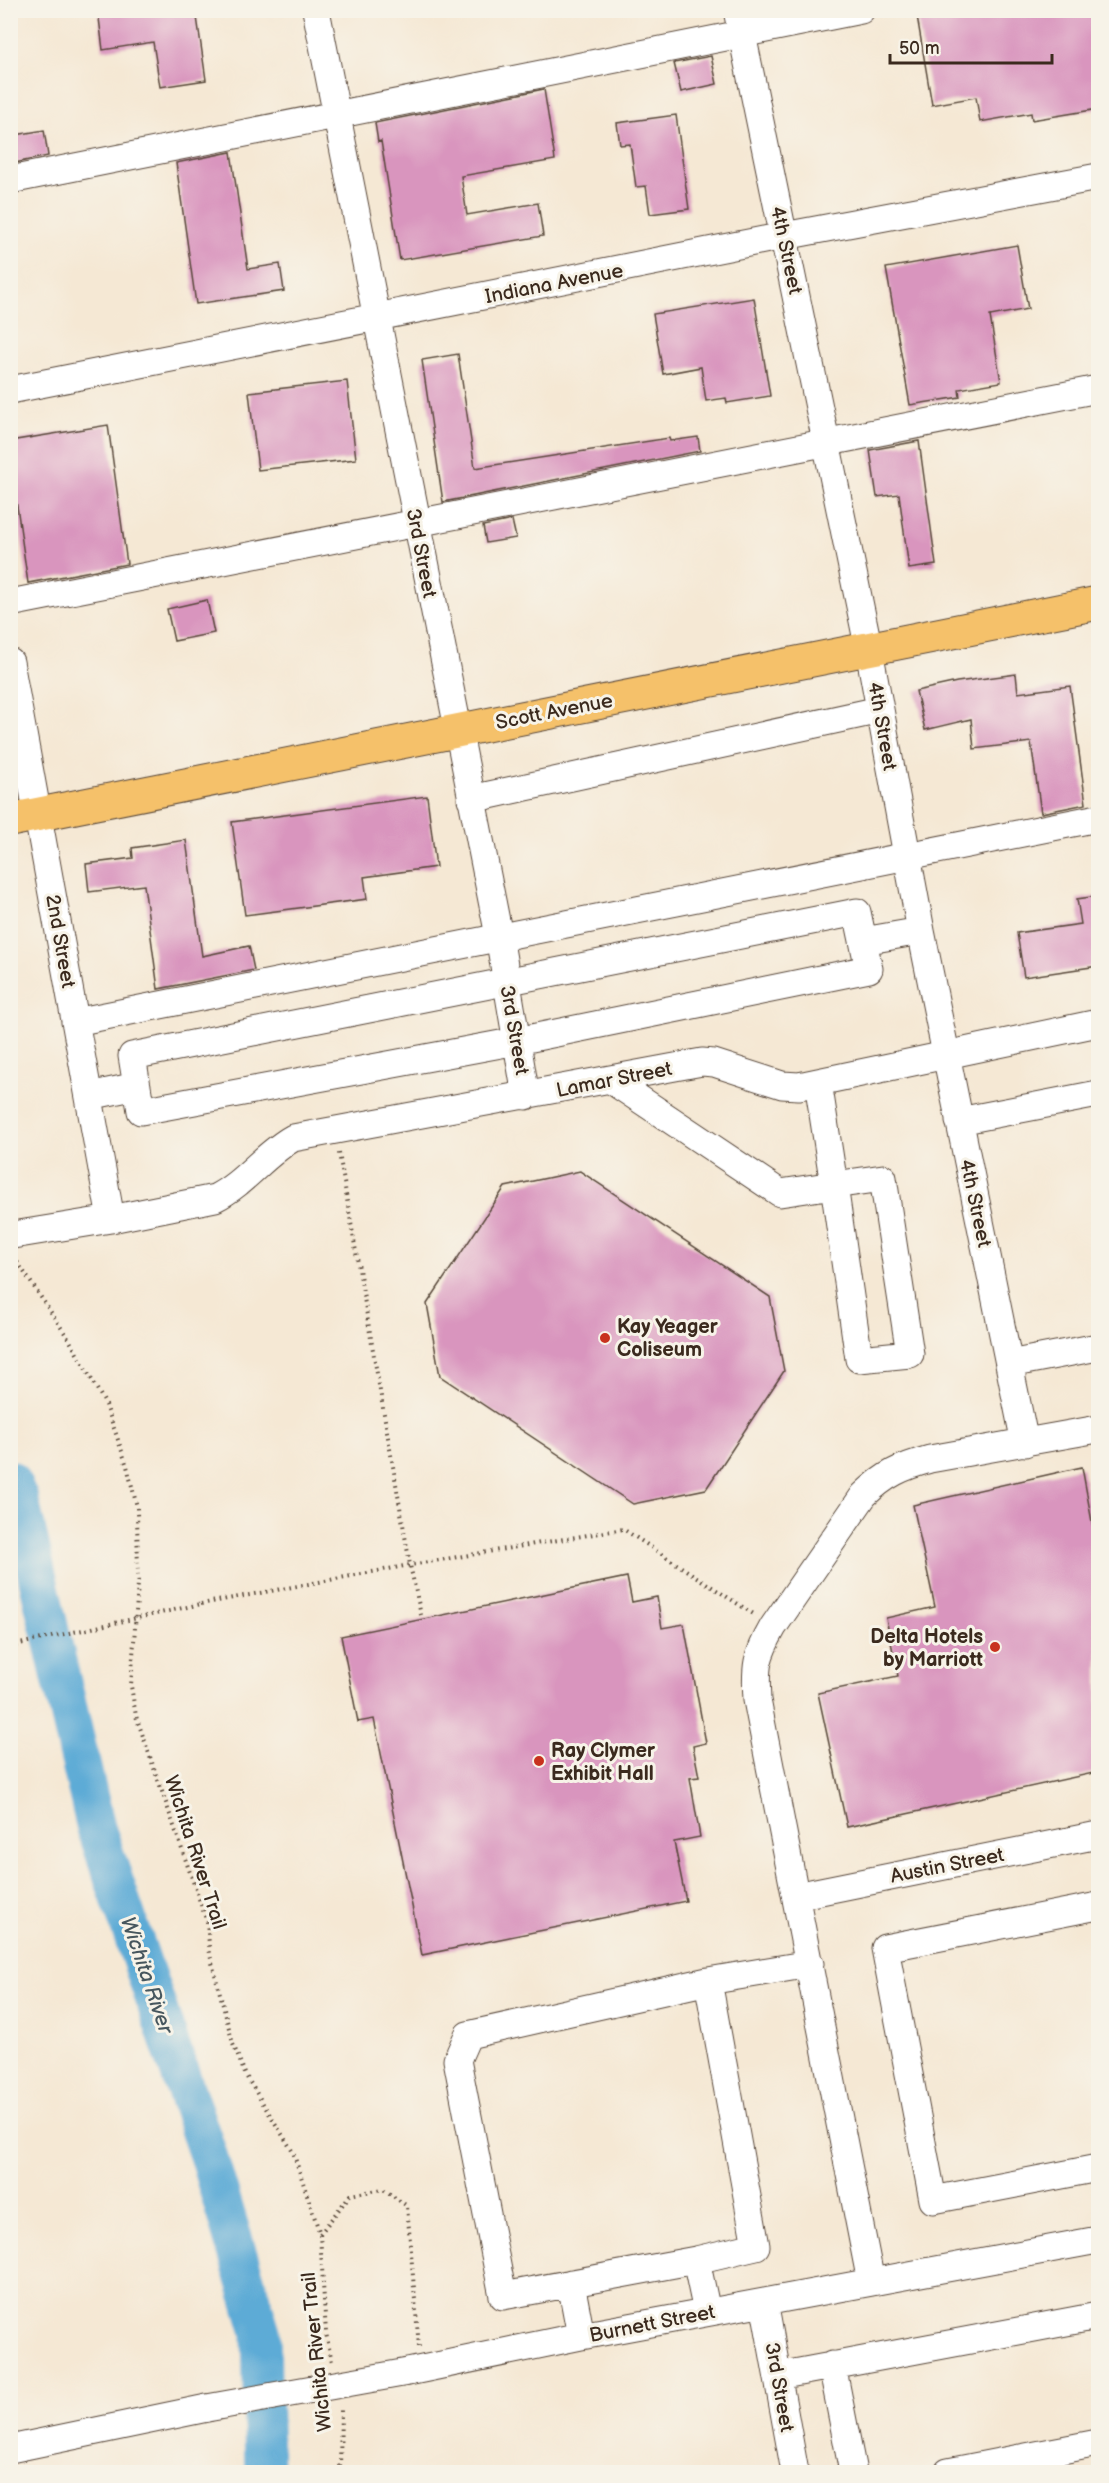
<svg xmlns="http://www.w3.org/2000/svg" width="1109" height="2483" font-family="'Balsamiq Sans',sans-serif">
<rect width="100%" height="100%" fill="#f7f3e8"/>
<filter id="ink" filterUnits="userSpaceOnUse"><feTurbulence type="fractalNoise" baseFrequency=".0167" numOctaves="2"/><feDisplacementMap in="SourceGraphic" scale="12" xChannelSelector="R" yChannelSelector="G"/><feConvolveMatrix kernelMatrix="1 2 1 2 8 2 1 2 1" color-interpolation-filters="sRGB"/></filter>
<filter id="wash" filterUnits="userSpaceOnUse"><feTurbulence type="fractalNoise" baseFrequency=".008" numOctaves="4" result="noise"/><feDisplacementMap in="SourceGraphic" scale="24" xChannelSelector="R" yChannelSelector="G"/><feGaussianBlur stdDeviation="1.35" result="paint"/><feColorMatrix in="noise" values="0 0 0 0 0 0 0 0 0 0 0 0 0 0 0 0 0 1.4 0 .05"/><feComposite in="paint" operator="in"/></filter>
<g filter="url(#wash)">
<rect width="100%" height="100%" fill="#f5e8d4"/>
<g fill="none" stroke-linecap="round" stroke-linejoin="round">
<path stroke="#5dabd6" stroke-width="39" d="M10 1480 19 1498 96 1828 208 2155 261 2332 264 2472"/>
</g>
<g id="blocks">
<path fill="#d995be" d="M98 10H196L206 80 160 87 153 42 103 50Z
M916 10H1098V109L1032 120 1031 113 980 122 976 97 932 105Z
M711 56 717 84 681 92 674 63Z
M544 89 555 160 461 176 467 215 538 203 543 236 400 260 381 141 378 142 375 123Z
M676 115 689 209 650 214 646 186 636 187 630 144 620 145 617 123Z
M44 130 48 156 10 164V136Z
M231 152 248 269 280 264 284 291 196 304 176 163Z
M1017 245 1028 309 990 316 1001 382 959 389 960 397 910 405 886 268Z
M754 298 770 396 727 403 726 398 706 401 701 367 663 374 653 314Z
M458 354 475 468 669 438 670 441 698 437 700 451 443 502 422 360Z
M347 381 356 459 258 470 249 392Z
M108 425 127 564 28 583 10 457V441Z
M919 441 936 565 909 569 899 494 877 497 870 450Z
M512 520 516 538 486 543 483 526Z
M207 600 214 633 174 641 167 609Z
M1016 674 1018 693 1070 686 1086 804 1041 813 1031 742 974 749 971 719 925 730 916 691 957 682Z
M427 796 436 867 364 877 367 899 245 915 232 822Z
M186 840 202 956 249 946 254 970 158 989 144 885 89 892 86 864 133 858 132 848Z
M1098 896V966L1024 977 1017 933 1081 924 1077 899Z
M580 1171 770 1297 784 1371 706 1489 633 1504 440 1376 427 1304 505 1187Z
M1082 1467 1098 1555V1772L847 1827 818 1693 898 1676 886 1618 935 1607 913 1505Z
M627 1577 632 1602 657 1597 662 1628 684 1624 706 1743 693 1746 699 1777 690 1778 700 1837 674 1842 686 1901 422 1955 374 1719 358 1722 341 1636Z"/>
</g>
</g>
<g filter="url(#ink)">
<use href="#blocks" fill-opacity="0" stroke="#574639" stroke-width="1.5"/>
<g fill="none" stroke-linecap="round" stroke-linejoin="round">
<defs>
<path id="minor" d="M316 10 499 936 526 1096
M737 10 869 650 921 931 1025 1443
M10 180 861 10
M10 390 784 236 1098 177
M10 603 1098 389
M10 662 111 1219
M471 799 880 710
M857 912 869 969 517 1041 141 1111 132 1056Z
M863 941 921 931
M75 1022 1098 818
M611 1080 780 1193 834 1185 818 1082
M89 1096 137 1086
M959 1121 1098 1094
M883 1178 910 1354 859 1359 834 1185Z
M13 1235 111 1219 215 1198C245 1183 264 1154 293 1138L702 1062 714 1063 782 1085 799 1086 1098 1023
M1009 1364 1098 1347
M796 1896 1098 1835
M1098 1906 885 1948 933 2200 1098 2168
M708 1981 756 2246 696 2260 503 2296 457 2060 468 2035 708 1981 810 1964
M696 2260 707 2312
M871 2282 757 1700C755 1666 756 1657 773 1627L864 1495C886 1474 901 1467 930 1459L1098 1429
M571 2283 581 2336
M764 2302 795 2472
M832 2365 853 2472
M408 2372 581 2336 1098 2240
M778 2376 1098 2316
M10 2449 207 2408
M948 2472 1098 2443"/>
<path id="major" d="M10 820 1098 603"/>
</defs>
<use href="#minor" stroke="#574639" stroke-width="29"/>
<use href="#major" stroke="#574639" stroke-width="35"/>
<path stroke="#574639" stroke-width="4" stroke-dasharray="1.5 4.5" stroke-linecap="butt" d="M339 1153 410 1565 421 1615
M14 1257 70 1341 106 1405 127 1466 137 1507 138 1583 131 1686 136 1716 207 1922 210 1955 233 2044 246 2076 293 2152 320 2234 326 2333 332 2362
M201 1604 410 1565 623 1529 755 1615
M320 2234 350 2195 383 2189 407 2206 419 2347
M340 2472 341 2407"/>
<use href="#minor" stroke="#fff" stroke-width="27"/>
<use href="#major" stroke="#f5c16b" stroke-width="33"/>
<defs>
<path id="minor-bridge" d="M207 2408 408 2372"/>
</defs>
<use href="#minor-bridge" stroke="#574639" stroke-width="29" stroke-linecap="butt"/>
<path stroke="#574639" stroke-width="4" stroke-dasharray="1.5 4.5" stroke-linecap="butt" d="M10 1646 201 1604"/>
<use href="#minor-bridge" stroke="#fff" stroke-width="27"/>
</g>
</g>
<g fill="#c8321e" stroke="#f7f3e8" stroke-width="2">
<circle cx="605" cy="1338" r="6"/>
<circle cx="995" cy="1647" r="6"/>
<circle cx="539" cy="1761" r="6"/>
</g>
<g text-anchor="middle" stroke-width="6" stroke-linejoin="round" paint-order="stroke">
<g font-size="20" fill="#3b2a1e" stroke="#f7f3e8">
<text transform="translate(787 250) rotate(78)" y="7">4th Street</text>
<text transform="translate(554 283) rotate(-11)" y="7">Indiana Avenue</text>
<text transform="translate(422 553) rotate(79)" y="7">3rd Street</text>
<text transform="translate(554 711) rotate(-11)" y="7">Scott Avenue</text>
<text transform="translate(883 726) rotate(80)" y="7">4th Street</text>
<text transform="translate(61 941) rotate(80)" y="7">2nd Street</text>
<text transform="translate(515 1030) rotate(80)" y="7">3rd Street</text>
<text transform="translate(614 1079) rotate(-11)" y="7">Lamar Street</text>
<text transform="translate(976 1203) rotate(78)" y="7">4th Street</text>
<text transform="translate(196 1852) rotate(72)" y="7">Wichita River Trail</text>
<text transform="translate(947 1865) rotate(-11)" y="7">Austin Street</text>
<text transform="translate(652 2323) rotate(-11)" y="7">Burnett Street</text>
<text transform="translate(316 2352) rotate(-96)" y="7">Wichita River Trail</text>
<text transform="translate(780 2387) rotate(80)" y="7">3rd Street</text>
</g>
<g font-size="20" font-weight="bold" fill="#3b2a1e" stroke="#f7f3e8" text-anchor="start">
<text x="617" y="1333">Kay Yeager<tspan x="617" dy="23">Coliseum</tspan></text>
<text x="983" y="1643" text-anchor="end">Delta Hotels<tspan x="983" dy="23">by Marriott</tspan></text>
<text x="551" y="1757">Ray Clymer<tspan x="551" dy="23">Exhibit Hall</tspan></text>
</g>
<g font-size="21" font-style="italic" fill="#47575e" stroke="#f7f3e8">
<text transform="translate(147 1975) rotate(71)" y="7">Wichita River</text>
</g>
</g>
<rect width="1109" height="2483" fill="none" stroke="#f7f3e8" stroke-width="36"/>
<path d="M890 54v9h162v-9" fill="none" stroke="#3b2a1e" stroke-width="3"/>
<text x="899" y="54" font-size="18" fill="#3b2a1e" stroke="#f7f3e8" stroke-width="4.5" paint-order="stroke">50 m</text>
</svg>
